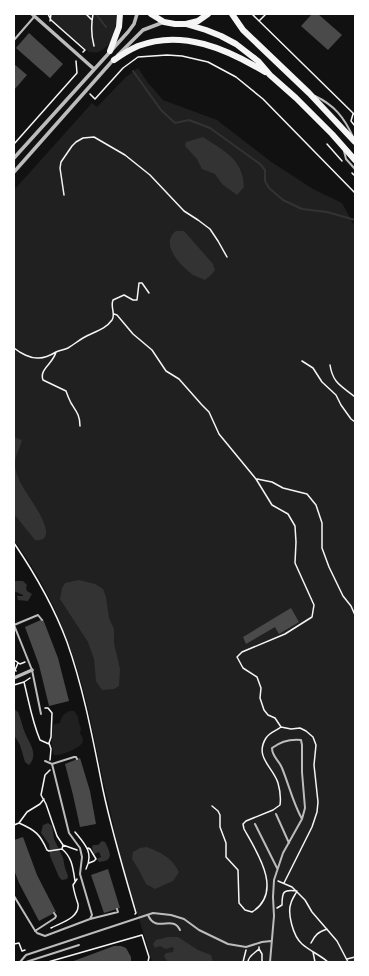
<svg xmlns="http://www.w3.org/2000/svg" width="369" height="976" font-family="Raleway,sans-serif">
<rect width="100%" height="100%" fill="#111"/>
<path fill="#202020" d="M45 14H117C116 27 113 47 98 52 96 53 91 52 89 52Z
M138 68 148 83 163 100 217 120 270 161 313 189 342 203 355 227V962H152C143 930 132 898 123 866 117 844 113 822 108 801 100 770 95 739 88 709 74 648 51 590 14 540V190L92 103 97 107 126 77Z
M70 711H74C80 717 77 721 81 728L80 734 82 736 83 742C80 748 61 756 54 755 51 743 51 738 53 726L55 724 60 723C61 717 64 713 70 711Z"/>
<path fill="#333" d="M203 137C224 151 243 159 244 187L237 195 222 184 215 174 202 169 197 159 185 146 186 142Z
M176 231H184L213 264 215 270 212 274 205 280C201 278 197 277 193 275 181 266 159 244 176 231Z
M14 437 22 440C20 449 14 456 15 467 18 488 43 510 46 531 47 538 42 541 35 540L14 514Z
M79 580 95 584 103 589 106 597 109 618 114 629V643L120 669 119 686 114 689 102 690 96 681 94 659 88 642 60 599 62 588 65 583Z
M16 581H23L27 585 26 588 27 591 32 594 28 601 18 600 17 596H23V595L14 591V582Z
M14 709 18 712C21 719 22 726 25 733 29 743 39 754 29 765L25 762 20 745 14 735Z
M48 823 52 826 54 839 63 858 65 868 68 876 67 879 62 880 59 877 50 856 49 844 41 833 43 825Z
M102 841 105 842C110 852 115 861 99 862L97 859 101 857 99 852 94 854 92 847 93 845H98Z
M147 847C162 853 172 858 179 872L173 881 155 889 146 884 139 870 132 859 133 852 140 848Z
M168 937H178L198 950 211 955 213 962 167 961 164 956 166 953 173 952 174 948 172 947 166 949 160 946 155 948 153 944 156 940Z"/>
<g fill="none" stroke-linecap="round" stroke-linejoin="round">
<path stroke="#333" stroke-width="2" d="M96 14 106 27
M133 71 161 110 175 123 189 120 210 128 260 164 265 170V181L269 188 283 200 302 209 327 212 355 220"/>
</g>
<path fill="#4a4a4a" d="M312 14H318L342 35 328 50 301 26Z
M29 33 63 64 50 78 16 48Z
M14 64 27 75 14 90Z
M291 608 299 622 279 634 275 627 246 644 243 637Z
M43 619 58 658 69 701 49 706 39 665 25 627Z
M80 758 90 791 96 824 80 827 73 795 65 764Z
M23 837 37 875 56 912 39 921 19 883 14 870V840Z
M108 869 120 908 104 913 91 875Z
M114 946H121L126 948 131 957V962H71Z"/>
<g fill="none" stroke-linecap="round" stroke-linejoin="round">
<path stroke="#f5f5f5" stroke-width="1.5" d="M48 14 51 20 85 50 83 52
M86 14 92 20
M93 14C91 25 91 35 94 46
M252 14 355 115
M50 21 51 14
M259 21 266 14
M90 94 95 99 123 68 138 57 167 55 182 56 208 62 236 77 263 99 355 193
M353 114 351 121 355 126
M14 144 77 73 76 61
M327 144 342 161
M352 173 355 176
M64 195 60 168 61 162 72 146 76 142 83 138 94 137 125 155 150 175 184 211 198 220 210 229 218 241 227 257
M114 314 117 315 133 334 152 350 166 371 179 379 202 405 209 412 219 434 256 479 272 505 288 514 295 526 296 542 295 563 314 605 312 617 285 634 242 652 237 657 243 668 257 677 261 688 260 698 264 710 268 715 275 718 281 727C276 731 270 732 266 738 254 757 273 767 278 783 280 790 281 798 280 805L273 810 246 821 243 824 244 829C257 852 284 892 252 912L245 910 239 903 238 870 226 857V843L220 827V815L218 811 212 806
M14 348C20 353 31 359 39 358 46 358 51 355 56 352 60 350 64 350 68 348 73 345 78 341 83 338 93 332 105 330 112 320 116 314 110 307 113 300L124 295 133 300H137L139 283H142L149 293
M56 352C53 364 39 369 43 380L66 391C67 394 69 399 71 403 76 411 80 415 80 426
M302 361 313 368 322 382 336 395 341 405 351 419 355 422
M330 365C333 384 342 386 355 397
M257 479 272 482 283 488 307 494 316 505 322 523V548L329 567 343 596 351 606 355 615
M14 543C35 574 54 607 67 642 84 690 93 740 103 790 112 832 124 872 136 913L135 914
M14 660 20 664 25 662
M16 671 15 670 18 663
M24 682C29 702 32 721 40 740L49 744
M14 685 24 682 30 678
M45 708H48L52 713 51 737 49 743 51 749 50 760
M281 727 291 729 300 728 306 731 313 737 316 745 314 765 318 802 317 812 312 827 284 883
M50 770 45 775 41 795 46 804 57 836 63 845
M19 823 27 812 40 804 44 799
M14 825 19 823C35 830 40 834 47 850L49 851 62 849 63 845 77 850
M75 832C85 844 94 853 86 869
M88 848 90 849 96 859 94 861 89 863
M62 849C72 857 73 868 75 881
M278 881 292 887 305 900 312 912 337 941 348 962
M277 908 282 905C282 892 283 889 297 891 295 895 292 899 291 903 287 913 293 936 302 944 310 951 320 955 328 962
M51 928C60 923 80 918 78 904 76 898 74 892 73 885L77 879
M311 943C315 935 318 932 327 929
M14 944 19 943 22 951 25 950
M259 947V949L262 954V962
M313 952 315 962
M347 959 355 957
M48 962 142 935 149 957 148 962
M243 962 246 950
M248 962C248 956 255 953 259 949"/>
<path stroke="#bcbcbc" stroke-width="2" d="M14 40 34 17
M315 96C334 105 344 117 353 137
M344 151 346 159 355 169
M14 625 32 670 41 714
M14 625 38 615 42 620
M52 764 74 757H76L77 759
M276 814 289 843
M255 824 277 868
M14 896 34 929 37 933 45 936 90 919 92 915 80 874 82 857 80 848 69 833 52 764 45 761
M148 915C156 934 173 914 180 930
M90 919 118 912 117 909
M35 931 55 918 56 916 54 913
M20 962 26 955 153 913 171 915 184 919 199 930 228 944 246 947 262 942 271 941
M26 962 79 945
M270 962 274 916 273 897 274 880 283 853 302 819 305 808 302 772V745L301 740C291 739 280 742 272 748 272 757 279 760 282 768 289 785 293 803 302 819"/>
<path stroke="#bcbcbc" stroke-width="3.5" d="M32 14 94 69
M118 55 143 30 164 22
M14 158 128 32 134 24 137 14
M14 172 114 59
M14 678 32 670"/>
<path stroke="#f5f5f5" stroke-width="6" d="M151 14 164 22 175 24H186L206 30 221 36 236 44 258 61 270 75 296 98 332 134 355 160
M232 14 243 30 309 93 355 142
M186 24 198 21 208 14
M110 51 119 27 120 14
M114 60C121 55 129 50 138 46 182 29 227 49 265 72"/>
</g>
<rect width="369" height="976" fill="none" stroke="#ffffff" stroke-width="30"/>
</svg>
